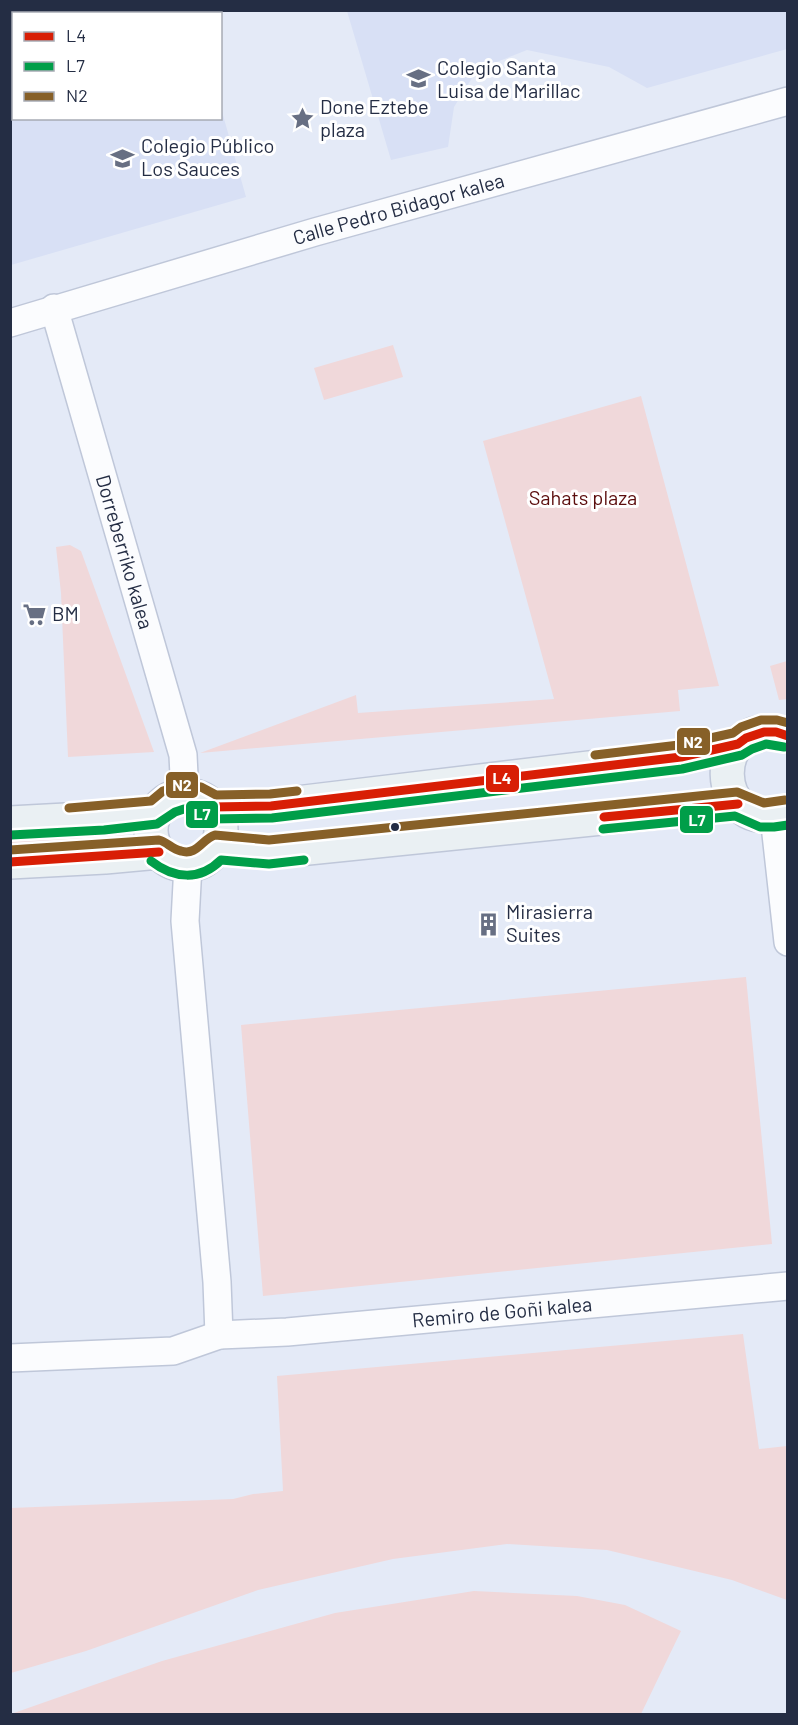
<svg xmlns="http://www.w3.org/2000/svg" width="798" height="1725" font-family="Barlow,sans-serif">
<rect width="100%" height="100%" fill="#e4eaf7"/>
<path fill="#d8e0f5" d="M11 10H135L136 13 14 14V118H220L221 108 246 197 11 265Z
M347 11H787V49L647 88 609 67 527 50 477 70 454 107 448 147 391 160Z"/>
<path fill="#f0d8da" d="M393 345 403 377 324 400 314 368Z
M641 396 719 686 678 690 680 711 200 753 356 695 358 713 554 699 483 441Z
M70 545 81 551 154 752 68 757 61 593 56 547Z
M787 661V699L779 700 770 666Z
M126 829 124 838 11 844 10 835Z
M746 977 772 1244 263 1296 241 1025Z
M743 1334 759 1449 787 1446V1600L732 1580 607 1550 507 1544 393 1559 258 1590 86 1651 11 1673V1508L233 1499 253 1494 283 1491 277 1376Z
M474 1591 577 1596 625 1605 681 1631 641 1714H11L162 1661 335 1613Z"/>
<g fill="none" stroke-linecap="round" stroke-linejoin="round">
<defs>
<g id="minor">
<path id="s1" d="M54 308 183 755 185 796"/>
<path id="s2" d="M10 323 315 232 788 101"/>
<path d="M774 816 788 942"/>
<path d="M188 865 185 921 217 1282 219 1335"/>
<path id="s3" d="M10 1358 173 1351 219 1335 287 1332 788 1286"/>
</g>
<path id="secondary" d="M788 736C705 708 709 841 788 812
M151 830a35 35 0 1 1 70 0a35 35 0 1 1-70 0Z
M212 807 271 806 681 757 738 744
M10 823 103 818 156 812
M216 847 269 852 738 804
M10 862 105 857 159 852"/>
</defs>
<use href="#minor" stroke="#bfc7d9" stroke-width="30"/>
<use href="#secondary" stroke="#bfc7d9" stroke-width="36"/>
<use href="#minor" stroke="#fbfcfe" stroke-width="27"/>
<use href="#secondary" stroke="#eaf0f3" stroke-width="33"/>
<defs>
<path id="bus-1" d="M212 807 271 806 681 757 738 744 746 738 764 732H776L788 736
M604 817 738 804
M10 862 159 852"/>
<path id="bus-2" d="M603 829 735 816 760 827H774L788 825
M11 835 104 830 157 824 175 812 184 809 194 810 211 819 272 818 682 769 742 755 752 749 766 744 784 747
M151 861C174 879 200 881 221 860L269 864 304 860"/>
<path id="bus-3" d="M595 755 679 745 733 733 741 727 761 720H777L788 723
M69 808 151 801 163 791 182 785 201 787 216 795 270 794 297 791
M10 850 159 840C167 842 172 849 181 851 197 856 202 839 215 835L269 840 737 792 764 803 785 800"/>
</defs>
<use href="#bus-1" stroke="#fff" stroke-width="14"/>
<use href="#bus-2" stroke="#fff" stroke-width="14"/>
<use href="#bus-3" stroke="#fff" stroke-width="14"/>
<use href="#bus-1" stroke="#d81e05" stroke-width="9"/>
<use href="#bus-2" stroke="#009e49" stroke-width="9"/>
<use href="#bus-3" stroke="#876028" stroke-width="9"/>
</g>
<defs>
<symbol id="school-bare" viewBox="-9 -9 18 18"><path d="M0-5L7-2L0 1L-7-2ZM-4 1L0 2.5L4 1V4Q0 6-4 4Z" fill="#676f83" stroke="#fff" stroke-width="2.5" paint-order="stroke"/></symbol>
<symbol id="sight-bare" viewBox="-9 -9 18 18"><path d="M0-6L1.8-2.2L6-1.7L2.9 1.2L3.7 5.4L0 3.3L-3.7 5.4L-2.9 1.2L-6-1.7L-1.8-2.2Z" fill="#676f83" stroke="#fff" stroke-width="2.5" paint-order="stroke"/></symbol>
<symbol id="supermarket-bare" viewBox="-9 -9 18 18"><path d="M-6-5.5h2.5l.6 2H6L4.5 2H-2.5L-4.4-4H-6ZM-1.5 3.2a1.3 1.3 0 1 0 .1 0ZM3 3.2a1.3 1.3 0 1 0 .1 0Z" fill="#676f83" stroke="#fff" stroke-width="2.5" paint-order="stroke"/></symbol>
<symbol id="building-bare" viewBox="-9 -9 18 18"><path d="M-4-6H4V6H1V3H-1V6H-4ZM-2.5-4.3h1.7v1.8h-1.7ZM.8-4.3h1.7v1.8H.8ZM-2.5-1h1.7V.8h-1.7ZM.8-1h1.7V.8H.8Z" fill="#676f83" stroke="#fff" stroke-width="2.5" paint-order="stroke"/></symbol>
</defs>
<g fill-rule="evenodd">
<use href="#school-bare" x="402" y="62" width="33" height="33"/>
<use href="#sight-bare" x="286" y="102" width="33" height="33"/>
<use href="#school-bare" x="106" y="142" width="33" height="33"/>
<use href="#supermarket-bare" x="18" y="598" width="33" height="33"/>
<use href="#building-bare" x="472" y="908" width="33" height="33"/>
</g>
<circle fill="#242d44" stroke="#fff" stroke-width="2" cx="395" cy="827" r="5"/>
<g text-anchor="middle" stroke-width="6" stroke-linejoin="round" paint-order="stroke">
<g font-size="20" fill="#242d44" stroke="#fff" text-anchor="start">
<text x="437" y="75">Colegio Santa<tspan x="437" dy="23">Luisa de Marillac</tspan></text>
<text x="320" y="114">Done Eztebe<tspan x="320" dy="23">plaza</tspan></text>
<text x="141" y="153">Colegio Público<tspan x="141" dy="23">Los Sauces</tspan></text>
<text x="52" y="621">BM</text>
<text x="506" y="919">Mirasierra<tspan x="506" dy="23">Suites</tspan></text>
</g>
<g font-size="20" fill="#242d44" stroke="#fff">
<text dy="7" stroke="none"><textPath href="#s2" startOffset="405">Calle Pedro Bidagor kalea</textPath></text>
<text dy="7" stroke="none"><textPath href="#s1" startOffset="254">Dorreberriko kalea</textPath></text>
<text dy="7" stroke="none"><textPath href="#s3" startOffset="496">Remiro de Goñi kalea</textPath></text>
</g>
<g font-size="20" fill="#5b0d0d" stroke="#fff">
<text x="583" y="505">Sahats plaza</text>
</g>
</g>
<g stroke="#fff" stroke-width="2">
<rect x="676" y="727" width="35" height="29" rx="6" fill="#876028"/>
<rect x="485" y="764" width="35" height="29" rx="6" fill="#d81e05"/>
<rect x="165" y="771" width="34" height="28" rx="6" fill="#876028"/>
<rect x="185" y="800" width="34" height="29" rx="6" fill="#009e49"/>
<rect x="679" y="805" width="35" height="29" rx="6" fill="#009e49"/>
</g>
<g font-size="16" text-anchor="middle" font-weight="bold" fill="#fff">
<text x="693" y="748">N2</text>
<text x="502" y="784">L4</text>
<text x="182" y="791">N2</text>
<text x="202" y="820">L7</text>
<text x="697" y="826">L7</text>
</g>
<rect width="798" height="1725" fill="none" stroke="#242d44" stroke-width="24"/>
<rect x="12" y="12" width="210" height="108" fill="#ffffff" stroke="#a7abb4" stroke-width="1.5"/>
<rect x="24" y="32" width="30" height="9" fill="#d81e05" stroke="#a7abb4" stroke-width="1.5"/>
<text x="66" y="42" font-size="18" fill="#242d44">L4</text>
<rect x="24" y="62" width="30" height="9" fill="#009e49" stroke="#a7abb4" stroke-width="1.5"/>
<text x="66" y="72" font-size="18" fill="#242d44">L7</text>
<rect x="24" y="92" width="30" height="9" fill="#876028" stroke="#a7abb4" stroke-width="1.5"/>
<text x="66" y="102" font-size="18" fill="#242d44">N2</text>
</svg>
